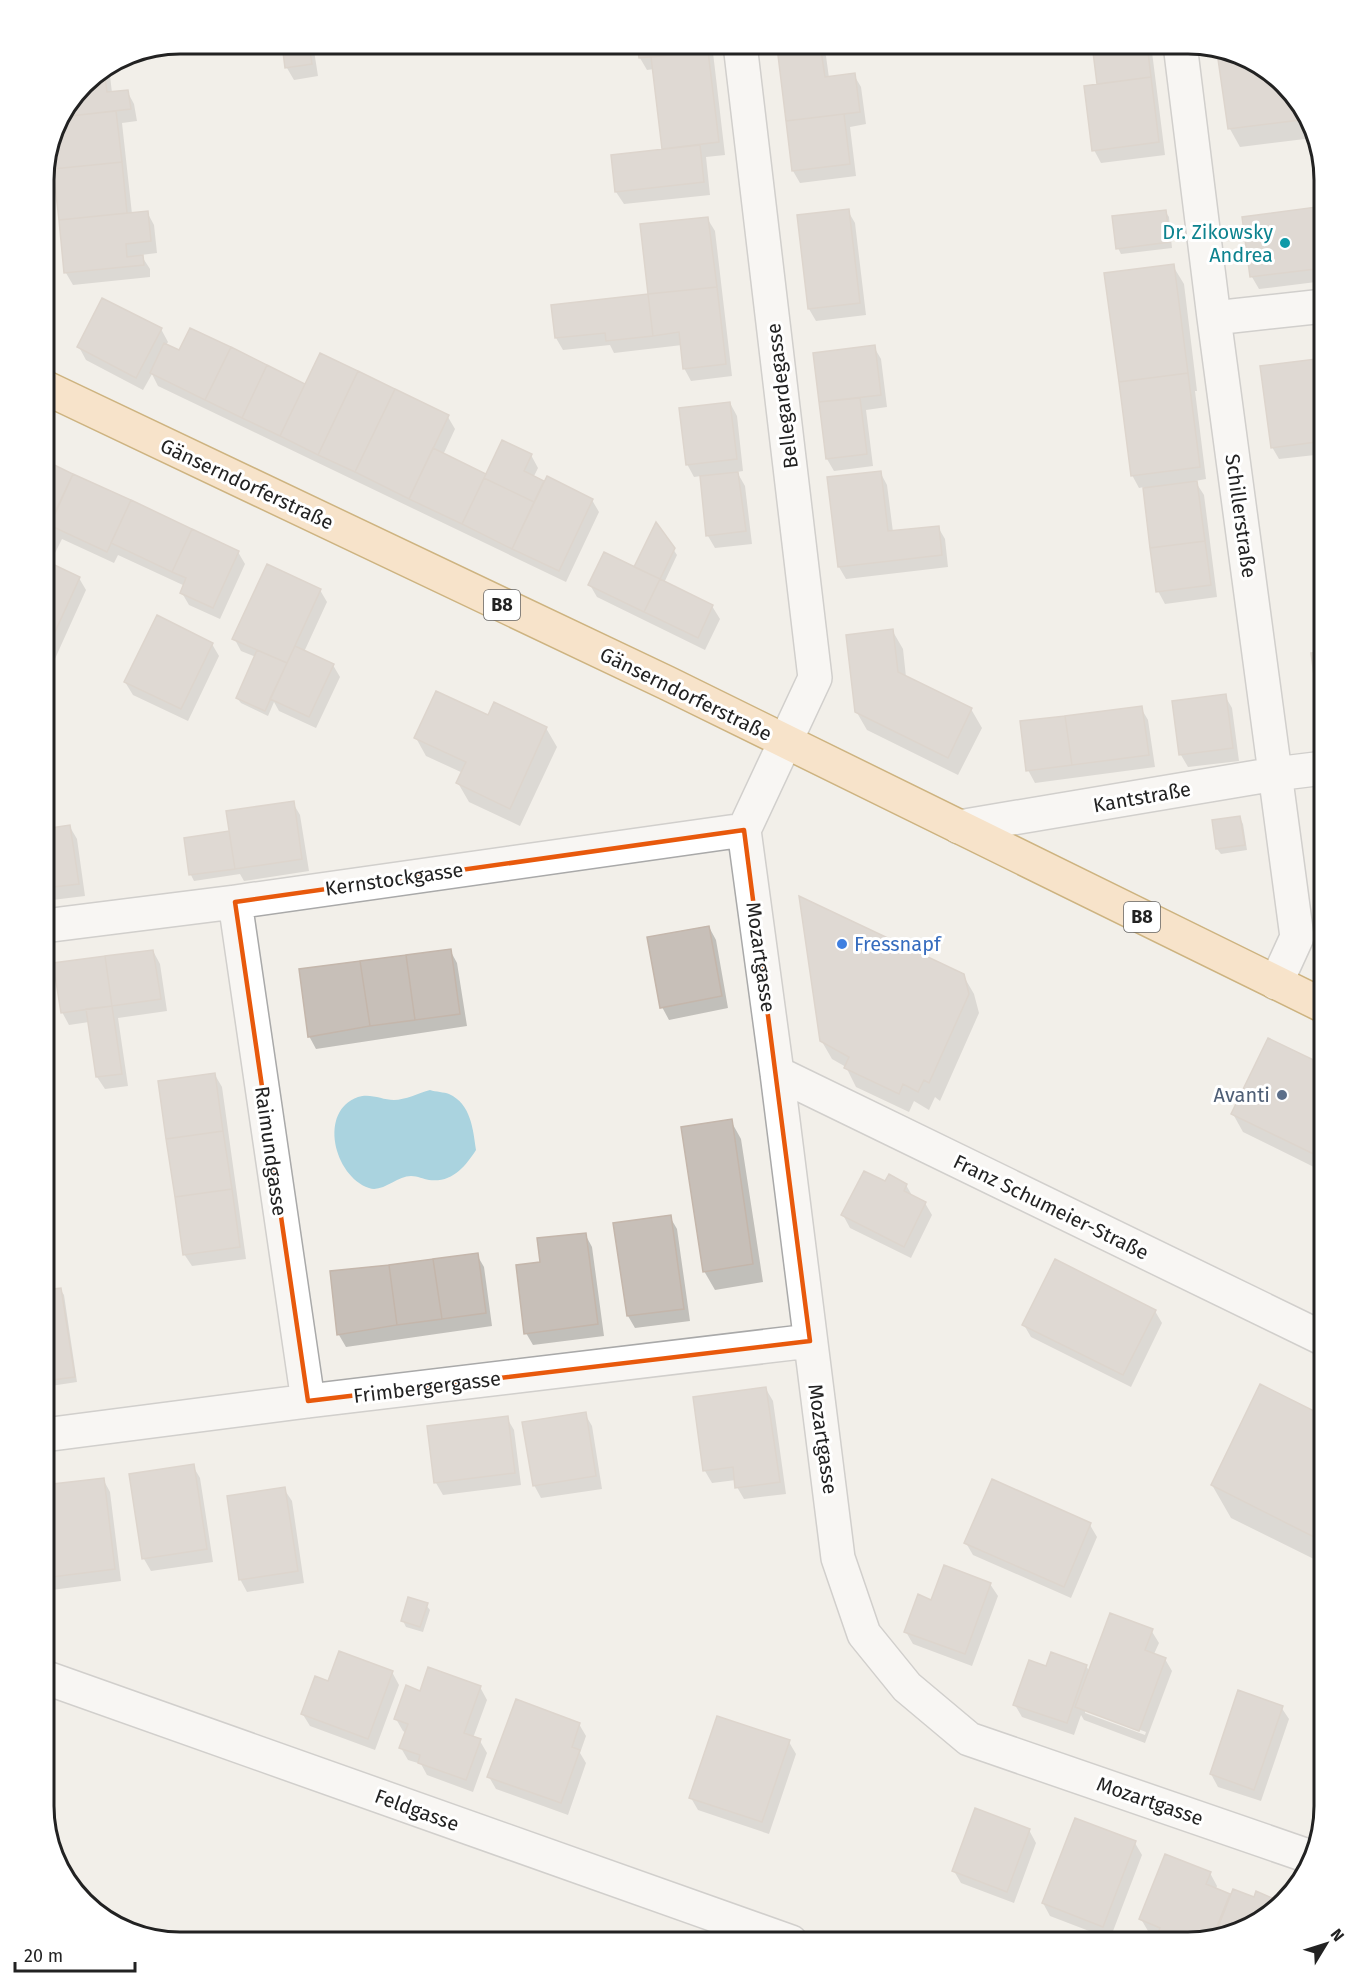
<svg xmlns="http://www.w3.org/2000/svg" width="1368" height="1986" font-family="'Fira Sans',sans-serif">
<rect width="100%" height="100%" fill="#f2efe9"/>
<path fill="#aad3df" d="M430 1090C436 1092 444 1092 449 1094 471 1104 473 1129 476 1150 465 1167 452 1183 429 1180 423 1179 418 1176 411 1176 397 1176 382 1193 369 1188 334 1176 318 1111 358 1097 371 1093 382 1100 394 1100 405 1100 419 1093 430 1090Z"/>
<path fill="#0003" fill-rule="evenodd" d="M283 44H313L318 76 294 80 287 68Z
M638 44H712L725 155 706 157 710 195 624 204 616 192 612 156 664 150 654 69 647 70 640 58Z
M820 44 826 56 829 78 854 75 861 87 866 124 850 127 856 176 800 183 793 171 778 48Z
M1094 44H1151L1165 155 1101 163 1094 150 1099 85Z
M1218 51 1264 66 1306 112 1313 138 1240 147 1230 129Z
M109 67 112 93 127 91 134 104 137 121 122 123 132 214 147 212 154 225 157 253 141 255 150 269V277L73 285 66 273 51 139 54 127 84 83Z
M1324 208V281L1259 289 1252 277 1244 218Z
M848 211 855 223 866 315 816 321 809 309Z
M1165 211 1169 217 1172 248 1121 254 1118 248Z
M707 218 715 231 732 376 691 381 684 368 682 345 614 353 610 345 563 350 556 338 650 296Z
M1173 266 1184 284 1197 391H1195L1206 479 1195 481 1204 495 1217 597 1165 604 1158 591 1144 487 1139 488 1132 475Z
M161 329 168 342 166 345 180 352 191 330 306 386 448 417 455 429 443 455 487 476 531 455 538 468 533 478 592 500 599 512 566 582 158 386 152 374 143 390 86 360 79 347Z
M874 347 881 359 887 407 866 410 873 466 834 471 827 459 814 354Z
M1324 359V454L1279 459 1272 447 1262 367Z
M730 403 737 416 743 471 737 472 745 486 752 544 715 548 708 536 701 476 694 477 687 464Z
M44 462 238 552 245 564 220 619 189 605 182 593 185 586 118 555 114 563 62 539 54 555 44 550Z
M880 472 887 485 893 532 938 527 945 539 948 567 846 579 839 567Z
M673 549 677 555 664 583 712 606 720 619 705 650 597 597 590 585 635 569Z
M44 561 79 578 86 590 44 683Z
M320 590 327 602 304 652 333 665 340 677 316 728 279 711 274 702 268 716 241 703 237 698 256 657 241 651 234 638Z
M892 630 903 649 906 677 971 709 982 728 958 775 867 730 856 711Z
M212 644 219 656 188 721 133 695 125 682Z
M1324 653V731L1313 655Z
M1225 696 1232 708 1239 761 1188 767 1181 755 1174 702Z
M1141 708 1148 720 1155 767 1035 783 1028 770Z
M488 717 546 728 557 747 520 826 469 802 458 783 463 773 426 756 416 738Z
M293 803 300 815 309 871 244 881 240 874 194 881 191 875 185 839 231 833Z
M1240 818 1243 824 1247 850 1221 854 1217 849Z
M70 827 77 839 85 896 44 901V830Z
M709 927 716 940 728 1008 669 1020 662 1007Z
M450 950 457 963 467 1026 316 1049 309 1036Z
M153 951 160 964 167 1011 118 1018 128 1086 105 1089 97 1077 89 1022 69 1025 62 1012Z
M963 975 974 994 979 1013 940 1101 935 1097 929 1110 914 1101 909 1112 856 1087 846 1067 832 1059 821 1040Z
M1268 1040 1324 1067V1172L1243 1132 1233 1114Z
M215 1075 222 1087 246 1259 192 1266 184 1254Z
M731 1121 741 1139 763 1282 715 1290 704 1271Z
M886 1183 906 1185 913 1197 925 1203 932 1215 911 1258 850 1228 843 1215Z
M670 1217 677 1229 690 1321 635 1328 628 1316Z
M585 1234 592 1247 604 1336 533 1345 526 1333 542 1263Z
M477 1255 484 1267 492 1326 346 1347 339 1335 332 1273Z
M60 1289 64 1295 77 1382 44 1387V1292Z
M1155 1311 1162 1323 1131 1387 1031 1337 1024 1325Z
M1261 1386 1324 1417V1564L1231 1518 1212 1485Z
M766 1389 773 1401 786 1494 744 1499 737 1487 736 1480 712 1483 705 1471 695 1398Z
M585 1414 592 1426 602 1489 541 1498 534 1485Z
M507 1418 514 1430 521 1485 443 1495 436 1483Z
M193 1466 200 1478 213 1562 151 1571 144 1559 130 1475Z
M103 1479 110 1492 121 1581 44 1591V1486Z
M284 1489 292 1501 304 1583 247 1592 240 1579Z
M1090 1525 1097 1537 1071 1598 973 1555 966 1543Z
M990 1584 998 1596 972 1666 913 1644 906 1632 932 1602Z
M426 1605 430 1610 423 1632 406 1627 403 1621Z
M1151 1630 1159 1643 1154 1654 1165 1659 1172 1671 1145 1743 1084 1720 1081 1715 1074 1735 1022 1717 1015 1705 1047 1668 1086 1666 1090 1672ZM1085 1709 1146 1732 1145 1735 1085 1713Z
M392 1672 399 1685 375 1750 310 1726 302 1713 329 1683Z
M480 1687 487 1700 473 1738 480 1741 487 1753 473 1792 427 1775 421 1764 408 1760 401 1748 406 1733 403 1731 396 1719Z
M1281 1707 1289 1719 1261 1801 1218 1787 1211 1774Z
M579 1724 586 1736 580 1753 586 1763 568 1815 496 1789 489 1777Z
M789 1742 796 1754 769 1834 698 1810 691 1798Z
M1029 1830 1036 1843 1014 1903 961 1883 954 1871Z
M1135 1843 1142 1855 1110 1939 1050 1916 1043 1903Z
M1210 1873 1217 1886 1216 1889 1229 1895 1231 1898 1255 1899 1278 1903 1256 1924 1188 1942H1161L1158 1935 1148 1931 1141 1919Z"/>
<path fill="#c7bfb8" stroke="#c4b6ab" stroke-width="1.5" d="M282 44H309L312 64 285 68Z
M637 44H707L708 51 639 58Z
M804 44H820L825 77 855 73 860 112 786 121 777 47Z
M1092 44H1147L1151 77 1097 84Z
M708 51 719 142 662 149 651 57Z
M1217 52 1264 66 1306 112 1308 119 1228 129Z
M104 70 107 92 128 90 131 109 61 117 84 83Z
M1151 77 1159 142 1092 151 1084 86Z
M116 111 122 162 53 169 50 143 54 127 61 117Z
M844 114 850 164 792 171 786 121Z
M700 145 704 182 615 192 611 155Z
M122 162 127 213 59 220 53 169Z
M1324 206V268L1250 277 1242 217Z
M849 209 860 303 808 309 797 215Z
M1166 210 1170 242 1116 249 1112 216Z
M148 211 151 241 126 244 127 257 143 255 144 265 64 273 59 220Z
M708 217 717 287 648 294 640 224Z
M1174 264 1188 373 1119 382 1104 273Z
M717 287 726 364 683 369 679 332 653 336 648 294Z
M648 294 653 336 606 341 605 333 555 338 551 305Z
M102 298 162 328 136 378 77 347Z
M190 328 231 347 205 400 150 373 164 343 179 350Z
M875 345 881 395 819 402 813 353Z
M231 347 267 365 242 418 205 400Z
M320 353 358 371 318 455 280 436Z
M1324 358V441L1271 448 1260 366Z
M267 365 305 384 280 436 242 418Z
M358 371 395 389 355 472 318 455Z
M1188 373 1200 467 1131 476 1119 382Z
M395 389 449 415 409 499 355 472Z
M860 398 867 454 826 459 819 402Z
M730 402 737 459 686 465 679 408Z
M502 440 532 454 524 471 544 481 534 502 484 478Z
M433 448 486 474 462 524 409 499Z
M44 460 73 474 44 538Z
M881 471 888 531 939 526 942 555 838 567 827 477Z
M738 472 746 531 706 536 700 476Z
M73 474 131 500 107 552 49 525Z
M547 476 593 499 559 571 512 549Z
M484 478 534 502 512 549 462 524Z
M1197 481 1205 541 1150 548 1143 488Z
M131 500 192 529 172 572 111 543Z
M656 522 675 548 660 579 634 567Z
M192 529 239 551 213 608 180 593 186 578 172 572Z
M1205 541 1211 585 1156 592 1150 548Z
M604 552 660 579 644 612 588 585Z
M44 560 80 577 44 656Z
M267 564 321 589 287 663 232 639Z
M660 579 713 605 698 638 644 612Z
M157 615 213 643 181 709 124 682Z
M893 629 898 672 972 708 948 758 855 712 846 635Z
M295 646 334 664 309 717 270 699Z
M257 650 287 663 265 711 236 698Z
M1324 652V728H1321L1311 653Z
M436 691 488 715 494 702 547 727 510 809 456 783 466 762 414 738Z
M1226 694 1233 748 1179 755 1172 701Z
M1142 706 1149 755 1072 765 1065 716Z
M1065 716 1072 765 1026 771 1020 721Z
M294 801 302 859 235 869 226 811Z
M1240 816 1245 845 1216 849 1212 820Z
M70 825 79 884 44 888V829Z
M229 831 235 869 189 875 184 838Z
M799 896 964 974 969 994 929 1083 924 1080 918 1092 903 1084 899 1094 844 1068 849 1057 820 1041Z
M709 926 722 996 660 1008 647 937Z
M451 949 460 1014 415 1020 406 955Z
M153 950 161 999 112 1006 105 956Z
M406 955 415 1020 370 1026 360 961Z
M105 956 112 1006 61 1013 53 963Z
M360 961 370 1026 308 1037 299 969Z
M112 1006 122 1074 96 1077 86 1009Z
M1268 1038 1324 1065V1159L1231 1114Z
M215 1073 223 1131 166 1139 158 1081Z
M732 1119 753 1264 703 1272 681 1127Z
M223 1131 232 1189 175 1197 166 1139Z
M864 1171 885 1181 889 1174 907 1184 904 1191 926 1202 904 1247 841 1215Z
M232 1189 240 1247 183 1255 175 1197Z
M671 1215 684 1309 627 1316 613 1223Z
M586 1233 598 1324 524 1334 516 1265 540 1262 537 1238Z
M478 1253 486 1313 442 1319 433 1259Z
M433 1259 442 1319 397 1325 389 1265Z
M1055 1259 1156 1310 1123 1375 1022 1325Z
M389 1265 397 1325 337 1335 330 1271Z
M61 1288 75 1377 44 1381V1290Z
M1260 1384 1324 1416V1542L1211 1485Z
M766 1387 780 1482 735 1488 733 1467 703 1471 693 1397Z
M586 1412 596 1476 533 1486 522 1422Z
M508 1416 515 1473 434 1483 427 1426Z
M194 1464 207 1549 142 1559 129 1474Z
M104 1478 115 1569 44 1578V1485Z
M992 1479 1091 1523 1064 1587 964 1543Z
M285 1487 298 1571 239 1580 227 1496Z
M944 1565 991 1583 965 1654 904 1632 918 1594 931 1600Z
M408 1597 428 1603 420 1627 401 1621Z
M1110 1613 1153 1629 1145 1650 1166 1658 1139 1731 1075 1707Z
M339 1651 393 1671 368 1739 301 1714 315 1676 328 1681Z
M1051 1652 1087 1665 1067 1723 1013 1705 1029 1660 1046 1666Z
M428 1667 481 1686 464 1733 481 1739 466 1780 418 1763 420 1755 399 1748 408 1724 394 1719 406 1685 420 1691Z
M1238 1690 1283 1706 1254 1790 1210 1774Z
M516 1699 580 1723 572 1747 580 1750 561 1803 487 1777Z
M717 1716 790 1740 762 1822 689 1798Z
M975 1808 1030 1829 1007 1892 952 1871Z
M1075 1818 1136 1841 1103 1927 1042 1903Z
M1165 1854 1211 1872 1206 1884 1230 1894 1213 1936 1188 1942H1170L1156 1937 1160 1928 1139 1919Z
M1233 1889 1254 1897 1256 1891 1279 1901 1256 1924 1215 1935Z"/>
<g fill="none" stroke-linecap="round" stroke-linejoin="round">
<defs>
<path id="minor" d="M740 44 815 678 744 830 777 1073 838 1558 864 1634 907 1687 969 1739 1311 1857
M1180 44 1214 318 1297 937 1276 983
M1214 318 1324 306
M959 827 1275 774 1324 768
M235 902 308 1401
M44 926 235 902 744 830
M777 1073 1324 1339
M44 1435 308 1401 810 1341
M44 1677 791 1942"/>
<path id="major" d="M44 387 667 683 1324 1006"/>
</defs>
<use href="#minor" stroke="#a9a9a9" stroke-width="36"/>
<use href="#major" stroke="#a06b00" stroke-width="36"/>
<use href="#minor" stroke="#fff" stroke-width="33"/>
<use href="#major" stroke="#fcd6a4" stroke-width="33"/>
</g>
<path d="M0 0H1368V1986H0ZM744 830 810 1341 308 1401 235 902Z" fill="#f2efe9" fill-opacity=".55" fill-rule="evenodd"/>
<path fill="none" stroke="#e8590c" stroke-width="4.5" stroke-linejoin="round" d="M744 830 810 1341 308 1401 235 902Z"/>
<circle fill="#0f9aa8" stroke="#fff" stroke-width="2" cx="1285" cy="243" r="6"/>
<circle fill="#3f7fe0" stroke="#fff" stroke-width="2" cx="842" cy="944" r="6"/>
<circle fill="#5c6f8a" stroke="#fff" stroke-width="2" cx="1282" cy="1095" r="6"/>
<g text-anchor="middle" stroke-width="6" stroke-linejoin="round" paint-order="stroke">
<g fill="#fff" stroke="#646464" stroke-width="1.5">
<rect x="484" y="590" width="36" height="30" rx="4.5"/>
<rect x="1124" y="902" width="36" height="30" rx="4.5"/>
</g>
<g font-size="18" font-weight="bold" fill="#222">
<text x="502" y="611">B8</text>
<text x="1142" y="923">B8</text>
</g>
<g font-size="20" fill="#0d838f" stroke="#fff" text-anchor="end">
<text x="1273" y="239">Dr. Zikowsky<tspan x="1273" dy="23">Andrea</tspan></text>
</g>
<g font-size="20" fill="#222" stroke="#fff">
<text transform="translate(782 396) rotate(-97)" y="7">Bellegardegasse</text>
<text transform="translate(247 484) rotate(25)" y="7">Gänserndorferstraße</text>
<text transform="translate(1241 516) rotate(82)" y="7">Schillerstraße</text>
<text transform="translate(686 694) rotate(26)" y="7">Gänserndorferstraße</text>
<text transform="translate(1142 797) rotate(-10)" y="7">Kantstraße</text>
<text transform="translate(394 879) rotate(-8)" y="7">Kernstockgasse</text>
<text transform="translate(761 957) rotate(82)" y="7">Mozartgasse</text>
<text transform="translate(271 1151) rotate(82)" y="7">Raimundgasse</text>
<text transform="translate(1051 1207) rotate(26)" y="7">Franz Schumeier-Straße</text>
<text transform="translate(427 1387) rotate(-7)" y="7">Frimbergergasse</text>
<text transform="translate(823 1439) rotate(82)" y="7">Mozartgasse</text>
<text transform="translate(1150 1801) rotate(19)" y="7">Mozartgasse</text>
<text transform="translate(417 1810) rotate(20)" y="7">Feldgasse</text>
</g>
<g font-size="20" fill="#366cbe" stroke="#fff" text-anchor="start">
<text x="854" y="951">Fressnapf</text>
</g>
<g font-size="20" fill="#4e5e75" stroke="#fff" text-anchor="end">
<text x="1270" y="1102">Avanti</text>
</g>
</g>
<path d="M0 0H1368V1986H0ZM180 54H1188A126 126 0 0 1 1314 180V1806A126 126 0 0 1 1188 1932H180A126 126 0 0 1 54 1806V180A126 126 0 0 1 180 54Z" fill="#fff" fill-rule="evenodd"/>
<path fill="none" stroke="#222" stroke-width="3" d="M180 54H1188A126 126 0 0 1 1314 180V1806A126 126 0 0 1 1188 1932H180A126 126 0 0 1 54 1806V180A126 126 0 0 1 180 54Z"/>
<g transform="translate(1326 1944) rotate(52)" stroke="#ffffff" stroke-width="4.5" paint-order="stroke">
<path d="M0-4.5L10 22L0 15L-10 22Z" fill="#222222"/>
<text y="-9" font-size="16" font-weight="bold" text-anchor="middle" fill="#222222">N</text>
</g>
<path d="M15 1962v9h120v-9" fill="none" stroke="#222222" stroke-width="3"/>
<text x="24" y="1962" font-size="18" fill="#222222" stroke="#ffffff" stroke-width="4.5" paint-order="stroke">20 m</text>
</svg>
